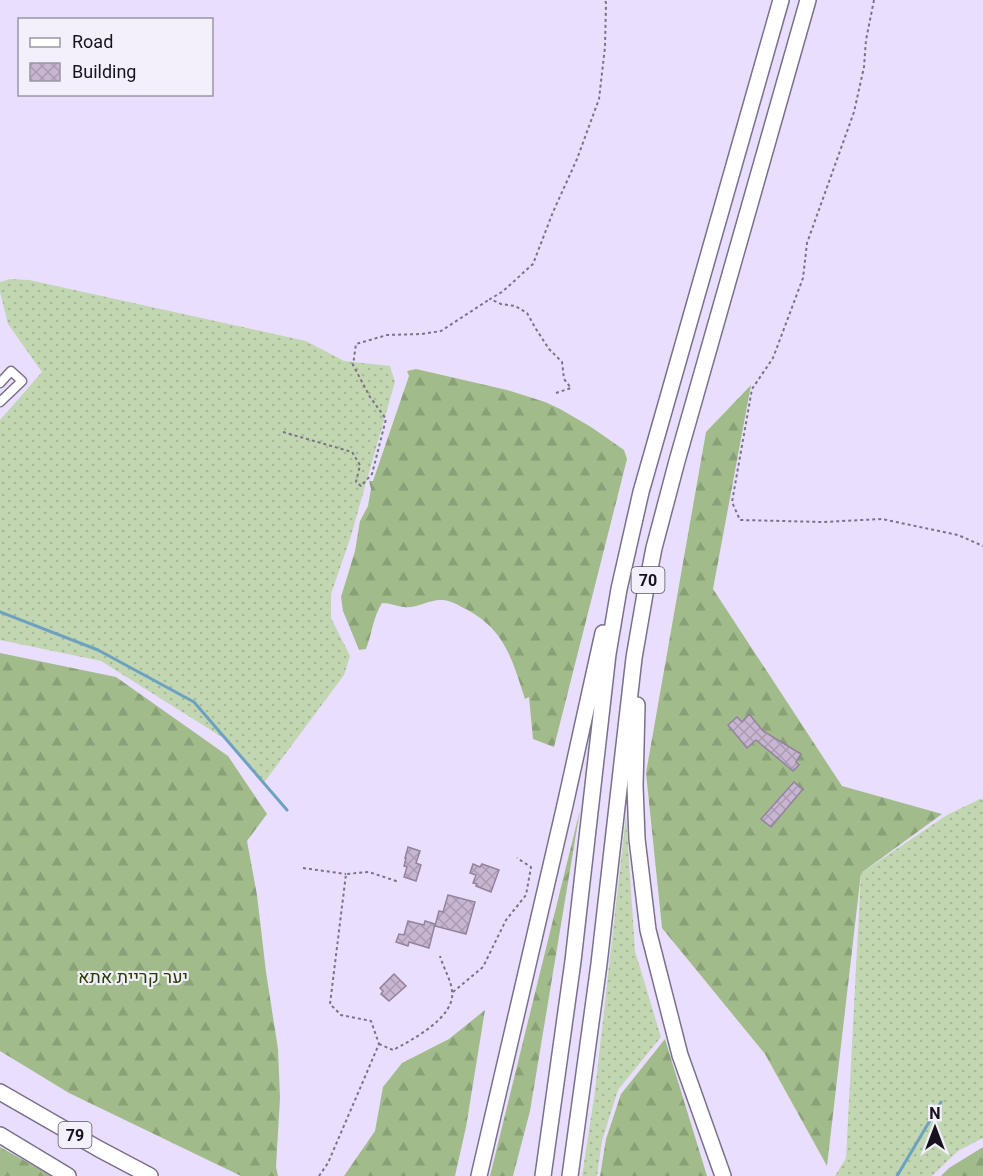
<svg xmlns="http://www.w3.org/2000/svg" width="983" height="1176" font-family="Roboto,Heebo,sans-serif">
<defs>
<pattern id="grass-dots" width="8" height="8" patternUnits="userSpaceOnUse" patternTransform="scale(1.5)"><rect width="8" height="8" fill="#c2d7b1"/><path d="M2 2h.1M6 6h.1" fill="none" stroke="#a6b898" stroke-width="1.8" stroke-linecap="round"/></pattern>
<pattern id="forest-firs" width="22" height="20" patternUnits="userSpaceOnUse" patternTransform="scale(1.5)"><rect width="22" height="20" fill="#a1bc8a"/><path d="M5 1l3.5 6h-7zM16 11l3.5 6h-7z" fill="#8aa177"/></pattern>
<pattern id="building-cross-hatch" width="8" height="8" patternUnits="userSpaceOnUse" patternTransform="scale(1.5)"><rect width="8" height="8" fill="#c7b5d1"/><path d="M0 0l8 8M0 8l8-8" fill="none" stroke="#aa9bb3"/></pattern>
</defs>
<rect width="100%" height="100%" fill="#e9defd"/>
<path fill="url(#grass-dots)" d="M10 279 29 280 306 341 344 361 390 366 395 382 350 539 331 594V618L350 656 344 675 263 784 225 739 101 661 0 640V420L42 372 8 324 0 292V282Z
M980 799H983V1138L958 1151 932 1176H835L846 1158 861 873 947 815Z
M626 815 635 951 661 1037 618 1090 602 1141 597 1176H582L595 1091Z"/>
<path fill="url(#forest-firs)" d="M416 369 507 390 545 402 560 409 591 427 624 450 627 459 554 747 533 739 529 697 525 699C512 659 505 630 466 609 458 605 449 599 440 600 429 600 414 609 404 607 395 606 391 603 382 603 373 617 372 634 366 649L359 650 343 611 341 597 355 551 360 521 368 506 371 489 369 481H373L409 376 407 371Z
M751 385 713 589 842 786 942 814 861 873 827 1166 765 1054 662 928 646 773 706 432Z
M0 653 116 677 228 756 267 814 247 841 257 895 266 972 278 1049 280 1098 276 1167 278 1176H241L69 1093 0 1051Z
M580 810 530 1111 513 1176H490Z
M485 1010 466 1127 455 1176H344L375 1131 383 1087 402 1063 449 1039Z
M665 1039 707 1176H600L606 1139 621 1094Z
M0 1147 52 1176H0Z
M983 1147V1176H941L949 1168Z"/>
<g fill="none" stroke-linecap="round" stroke-linejoin="round">
<path stroke="#6ca1c2" stroke-width="3" d="M0 612 98 650 194 702 287 810
M897 1176 941 1102"/>
</g>
<path fill="url(#building-cross-hatch)" stroke="#94839d" stroke-width="1.5" d="M749 714 763 731 801 754 796 762 799 765 793 771 756 740 747 748 728 725 737 717 742 722Z
M794 782 803 789 771 827 761 819Z
M408 847 420 851 416 863 421 865 416 881 404 877 407 867 404 866 406 858H405Z
M473 864 480 867 482 864 499 870 491 892 476 886 477 884 473 883 476 875 470 873Z
M448 895 475 902 466 934 435 926 439 911 443 912Z
M408 921 424 925 425 921 435 924 429 948 409 942 408 946 396 942 399 934 404 935Z
M394 974 406 986 389 1001 381 994 383 991 380 988Z"/>
<g fill="none" stroke-linecap="round" stroke-linejoin="round">
<defs>
<path id="minor" d="M0 383 11 371 22 381 0 402"/>
<path id="trunk" d="M637 705 635 786 637 839 648 930 680 1055 723 1176
M0 1092 99 1149 150 1176
M0 1135 68 1176
M479 1176 565 805 603 633
M543 1176 573 961 608 654 619 589 641 492 781 0
M570 1176 599 964 634 658 645 594 654 548 677 461 808 0"/>
</defs>
<use href="#minor" stroke="#7a708c" stroke-width="11"/>
<use href="#trunk" stroke="#7a708c" stroke-width="18"/>
<path stroke="#7a7387" stroke-width="2" stroke-dasharray="3 3" stroke-linecap="butt" d="M874 0 866 40 864 67 854 112 807 243 803 278 773 358 752 389 732 502 740 520 823 522 882 519 958 535 983 546
M556 393 571 388 564 379 562 362 549 349 536 329 527 313 515 306 501 304 490 299 502 292 533 264 553 212 577 159 599 99 605 47 606 3 605 0
M283 432 352 452 360 465 356 482 361 486 372 474 386 419 370 397 353 365 356 344 387 335 422 334 441 331 490 299
M303 868 346 874
M453 992 483 967 506 920 526 895 531 867 517 858
M379 1044 393 1050C412 1040 456 1017 452 991 451 980 443 967 440 956
M319 1176 328 1163 379 1044 371 1021 341 1015 330 1004 346 874 369 872 399 882"/>
<use href="#minor" stroke="#fff" stroke-width="8"/>
<use href="#trunk" stroke="#fff" stroke-width="15"/>
</g>
<g text-anchor="middle" stroke-width="4.5" stroke-linejoin="round" paint-order="stroke">
<g fill="#f3effb" stroke="#595560" stroke-width="1.5">
<rect x="631.5" y="567" width="33" height="26" rx="4.5"/>
<rect x="58.5" y="1122" width="33" height="26" rx="4.5"/>
</g>
<g font-size="16" font-weight="bold" fill="#17131d">
<text x="648" y="586">70</text>
<text x="75" y="1141">79</text>
</g>
<g font-size="18" fill="#253d06" stroke="#f3effb">
<text x="133" y="983">יער קריית אתא</text>
</g>
</g>
<rect x="18" y="18" width="195" height="78" fill="#f3effb" stroke="#9b97a2" stroke-width="1.5"/>
<rect x="30" y="38" width="30" height="9" fill="#ffffff" stroke="#9b97a2" stroke-width="1.5"/>
<text x="72" y="48" font-size="18" fill="#17131d">Road</text>
<rect x="30" y="63" width="30" height="18" fill="url(#building-cross-hatch)" stroke="#9b97a2" stroke-width="1.5"/>
<text x="72" y="78" font-size="18" fill="#17131d">Building</text>
<g transform="translate(935 1128)" stroke="#f3effb" stroke-width="4.5" paint-order="stroke">
<path d="M0-4.5L10 22L0 15L-10 22Z" fill="#17131d"/>
<text y="-9" font-size="16" font-weight="bold" text-anchor="middle" fill="#17131d">N</text>
</g>
</svg>
